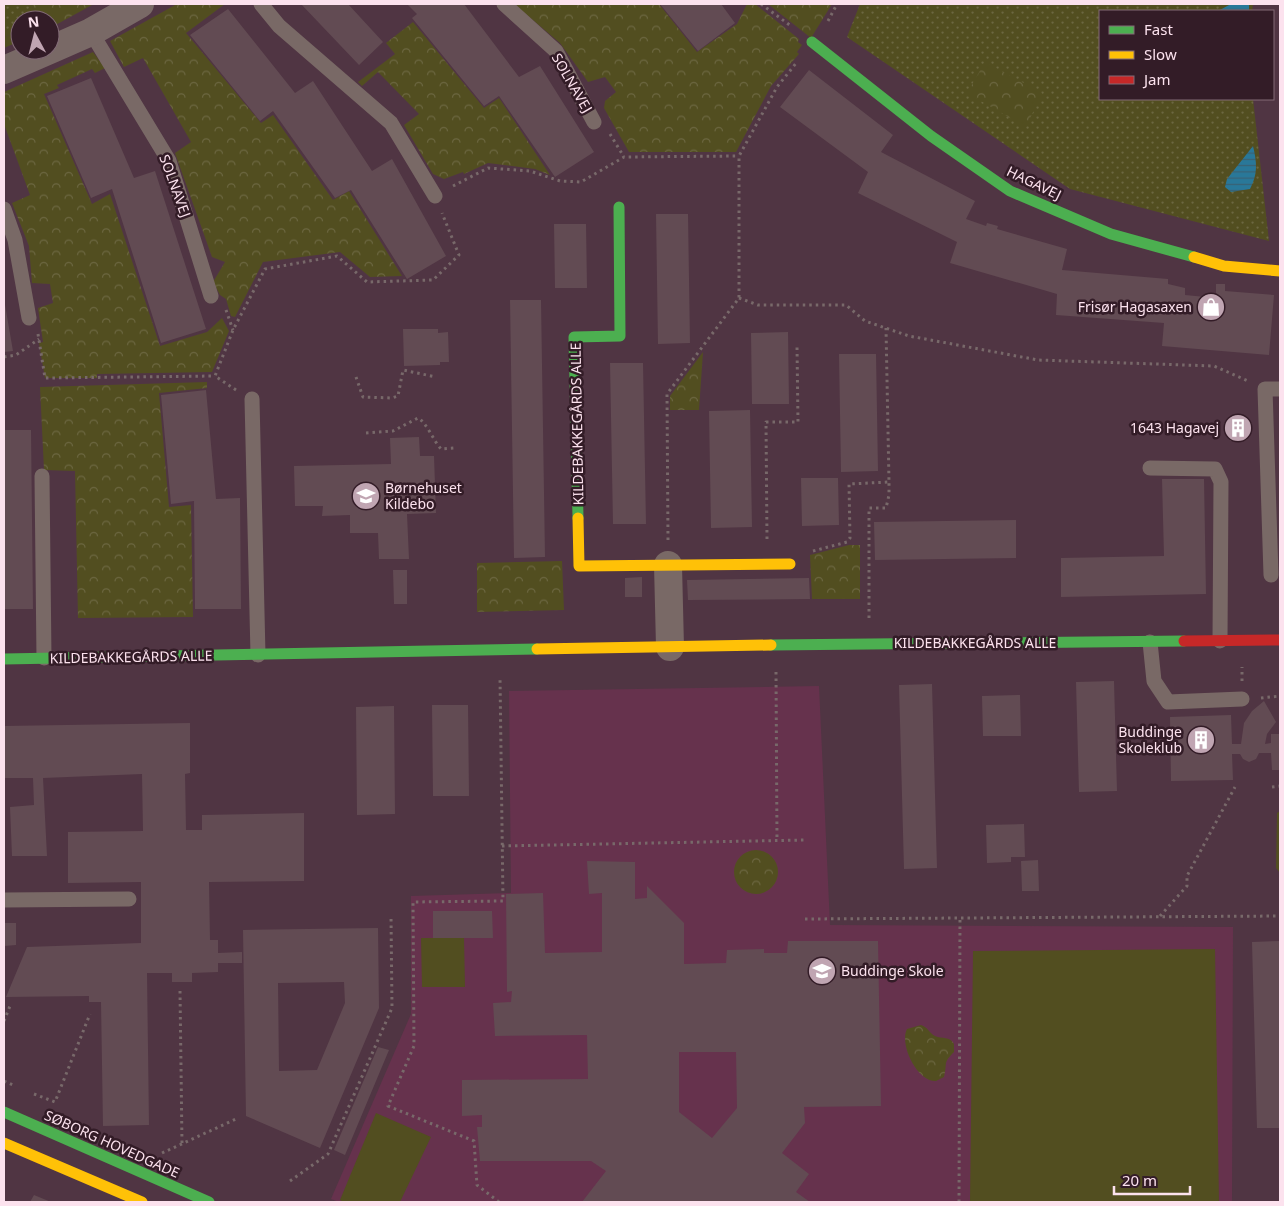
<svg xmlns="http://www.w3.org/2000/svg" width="1284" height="1206" font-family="'Noto Sans',sans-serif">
<defs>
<pattern id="grass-dots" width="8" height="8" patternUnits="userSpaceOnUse" patternTransform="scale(1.25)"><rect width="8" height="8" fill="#524e20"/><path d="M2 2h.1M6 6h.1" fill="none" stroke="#6c6741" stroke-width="1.8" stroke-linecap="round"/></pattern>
<pattern id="park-crowns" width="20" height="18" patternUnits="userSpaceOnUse" patternTransform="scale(1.25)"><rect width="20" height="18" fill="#524e20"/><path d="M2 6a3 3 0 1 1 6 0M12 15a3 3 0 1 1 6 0" fill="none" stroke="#6c6741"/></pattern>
<pattern id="water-rules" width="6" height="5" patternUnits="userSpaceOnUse" patternTransform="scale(1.25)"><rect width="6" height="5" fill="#297899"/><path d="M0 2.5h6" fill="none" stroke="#396174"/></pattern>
</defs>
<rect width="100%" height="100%" fill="#503543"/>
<path fill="#66324d" d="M819 686 830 925 1233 927 1232 1202H339L331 1199 411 1014V896L511 893 509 691Z"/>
<path fill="url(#grass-dots)" d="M4 4H31L38 20H20V31L4 37Z
M860 4H1253L1252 11H1100V99H1253L1269 241 1070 189 847 37Z"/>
<path fill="url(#park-crowns)" d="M31 4H94L50 28V20H38Z
M177 4H225L186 33 261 123 273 115 333 200 349 191 402 276 370 277 340 252 263 262 235 317 231 316 226 299 220 295 213 282 225 262 212 257 175 153 191 142 143 58 124 67 110 41Z
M514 4H659L697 52 737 24 747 4H755L799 39 798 42 802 45 797 52 799 54 771 86 736 152H629L604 108 605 101 616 92 605 77 588 82 560 43Z
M768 4H832L811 38Z
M413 22 484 108 499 98 550 175 535 169 488 163 464 174 463 172 444 179 433 174 404 125 419 114 378 72 362 86 358 82 395 54 386 43Z
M20 31V41L4 48V37Z
M93 52 105 68 95 73 92 69 57 85 59 88 44 94 92 204 110 194 160 346 207 332 222 318 229 331 212 372 97 374V378H45L39 343 43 342 38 308 53 303 50 284 32 283 29 246 12 203 30 195 4 124V92Z
M985 62 1042 93 1026 127 967 93Z
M703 352 699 410H670V396Z
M207 382V388L159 393 169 507 191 505 193 617 78 618 75 471 44 470 40 387Z
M849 545H860V599H812L810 555Z
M562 561 564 610 477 612V563Z
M734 872a22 22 0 1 1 44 0a22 22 0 1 1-44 0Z
M921 1025C928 1027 929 1033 935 1036 942 1039 950 1036 954 1044V1052C942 1064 948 1062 944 1077L936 1081C917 1082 899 1044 907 1029Z"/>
<path fill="#524e20" d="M1280 811V873L1276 868 1277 813Z
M421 938H464L465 987H422Z
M1215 949 1219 1202H970L973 951Z
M376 1113 431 1137 400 1202H344L340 1200Z"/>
<path fill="url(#water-rules)" d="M1231 4H1249V11H1218Z
M1253 146C1257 163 1258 174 1250 189L1231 192 1225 187 1227 179Z"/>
<path fill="#624b53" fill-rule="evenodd" d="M301 4H348L383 42 359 65Z
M407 4H464L519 77 540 66 594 152 555 177 499 96 484 106 412 18 417 14Z
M660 4H721L735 23 698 51Z
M228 9 295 93 313 81 372 171 392 159 446 256 407 279 351 190 335 198 273 111 260 121 190 35Z
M809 70 893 135 881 152 975 201 966 219 986 226 987 223 998 226 997 229 1067 249 1062 270 1168 279V284L1185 288V295L1216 298V284H1225V291L1274 295 1269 355 1162 346 1164 323 1056 315 1057 294 950 263 957 242 858 193 868 172 780 107Z
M91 78 134 178 155 171 206 329 161 343 112 189 91 198 47 96Z
M656 214H688L690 343 658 344Z
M554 224H586L587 288H555Z
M4 299 13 351 4 352Z
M510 300H541L545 557 514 558Z
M403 329H438V333L448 332 449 362H440V365L404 366Z
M788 332 789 404H752L751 333Z
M839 354H876L878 471 841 472Z
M610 363H643L646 524H613Z
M206 390 216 499 240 498 241 609H195L194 501 171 504 161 395Z
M750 410 752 527 711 528 709 411Z
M1246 416 1247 440 1230 441V417Z
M4 430H31L33 609H4Z
M419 437 420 456H434L436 513 407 514 409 559H379L378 533H350V515L322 516 323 506H295L294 466 391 464 390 438Z
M801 478H838L839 525 802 526Z
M1162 479H1204L1206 594 1061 597V558L1164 556Z
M1016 520V558L875 560 874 522Z
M393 570H407V604H394Z
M642 577V597H625V578Z
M809 578 810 599 688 600 687 580Z
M1114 681 1117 791 1079 792 1076 682Z
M932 684 937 868 904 869 899 685Z
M1020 695 1021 736H983L982 696Z
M1264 701 1276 722 1267 734 1265 744 1271 743V734H1280V770H1272L1271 753H1259L1256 759 1249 762 1243 759 1240 754H1232L1233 780 1171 781 1170 717 1231 715 1232 744H1241L1244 723 1252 711Z
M432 705H468L469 796H433Z
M394 706 395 814 357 815 356 707Z
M190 723V773L185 774 186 830H202V815L304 813V881L209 882 210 940H218V953L242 952V963H218V972L192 973V982H172V973H147L149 1125 103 1126 101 1002H89V996L6 997 27 947 141 943V882L68 883V832L143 831 142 774 43 778 47 856H12L10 807 34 805 33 778H4V726Z
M1024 824 1025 857H1011V862L987 863 986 825Z
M1038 860 1039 891H1022L1021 861Z
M587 861 635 862V899L647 898V886L684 923V964L726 963 727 950 764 949V953H787L788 941H878L881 1106 804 1107 805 1123 782 1153 809 1174 796 1192 810 1202H582L606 1171 591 1161H480L477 1127H482V1115L462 1116V1080L588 1079 587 1035 495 1036 493 1003 511 1002 512 991 507 992 506 894 543 893 545 953 602 952V893L589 894ZM679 1052H736L737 1108 712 1138 679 1112Z
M433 911H492L493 938H433Z
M4 923H16V945L4 946Z
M378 928 379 1008 320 1148 246 1116 243 930ZM344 982 345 1003 317 1070 279 1071 278 983Z
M1280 941V1128H1257L1252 942Z
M378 1047 389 1050 345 1155 334 1150Z
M34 1195 51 1202H30Z"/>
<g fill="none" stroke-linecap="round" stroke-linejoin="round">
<path stroke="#78696a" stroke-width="3" stroke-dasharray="2.5 4" stroke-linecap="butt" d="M761 4 791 26
M828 21 837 4
M610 134 624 157
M453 186 488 168 530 171 560 181 581 182 624 157 739 156
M739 298 758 305H846L865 321 909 336 1038 360 1214 366 1248 381
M226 310 233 330
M38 334 45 378 215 376
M4 357 16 355 39 339
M356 377 363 397 392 398 398 396 403 370 436 377
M236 390 215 376 233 330 265 269 337 256 367 282 433 280 459 255 442 213
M366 433 393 431 418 418C427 423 433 440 441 449L454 448
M767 539 766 422H798L797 346
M668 540 667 394 739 298V156L777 87 797 62
M813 551 847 542 850 538 849 484 889 482 886 328
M869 618V508H886L889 495V482
M776 672 777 841
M1242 681V667
M1261 698 1280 696
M1272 787 1280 786
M502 846 804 840
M1160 916 1187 886V876L1235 787
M805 919 1280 916
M180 991 182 1144
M4 1021 10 1006
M4 1081 15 1086
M34 1094 55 1102 90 1014
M162 1153 236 1119
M290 1181 328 1154 392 1008 391 916
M499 1202 477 1185 474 1141 388 1106 414 1046 413 902 503 901 500 677
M959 1202 960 917"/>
<path stroke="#796966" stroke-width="15" d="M261 4 279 26 391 123 435 196
M504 4 556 51 594 122
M91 32 169 161 211 296
M4 209 15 240 29 318
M252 399 258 655
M1150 468 1215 469 1221 482 1220 641
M42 476 44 658
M1271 575 1265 389H1280
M1150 642 1154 681 1168 702 1242 699
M4 900 129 899"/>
<path stroke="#796966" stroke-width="28" d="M50 50 91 32 140 4
M4 70 50 50
M668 565 670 647"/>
<path stroke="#4caf50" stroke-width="11" d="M812 42 931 136 1010 191 1111 234 1194 257
M578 518 574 337 620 336 619 207
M771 645 1184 641
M4 659 537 649
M4 1112 209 1202"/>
<path stroke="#ffc107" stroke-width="11" d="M1194 257 1224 266 1280 271
M578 518 579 566 790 564
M537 649 771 645
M4 1143 142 1202"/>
<path stroke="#c62828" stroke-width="11" d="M1184 641 1280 640"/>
</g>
<defs>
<symbol id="shop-disc" viewBox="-11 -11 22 22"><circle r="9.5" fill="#c0a5b2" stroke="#331c27"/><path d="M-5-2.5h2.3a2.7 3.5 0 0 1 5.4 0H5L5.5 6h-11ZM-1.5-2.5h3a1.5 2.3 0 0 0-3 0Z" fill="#fff"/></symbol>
<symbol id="building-disc" viewBox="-11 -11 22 22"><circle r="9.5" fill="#c0a5b2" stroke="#331c27"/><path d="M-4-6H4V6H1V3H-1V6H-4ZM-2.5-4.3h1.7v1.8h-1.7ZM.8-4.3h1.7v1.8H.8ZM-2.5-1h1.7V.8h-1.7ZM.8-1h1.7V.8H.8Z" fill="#fff"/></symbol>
<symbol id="school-disc" viewBox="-11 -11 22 22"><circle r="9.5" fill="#c0a5b2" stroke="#331c27"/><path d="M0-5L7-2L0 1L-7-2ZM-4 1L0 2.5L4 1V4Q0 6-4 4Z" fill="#fff"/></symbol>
</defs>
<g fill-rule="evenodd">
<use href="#shop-disc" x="1195" y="291" width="32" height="32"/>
<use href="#building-disc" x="1222" y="412" width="32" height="32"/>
<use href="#school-disc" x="350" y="480" width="32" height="32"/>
<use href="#building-disc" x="1185" y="724" width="32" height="32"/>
<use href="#school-disc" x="806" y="955" width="32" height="32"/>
</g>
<g text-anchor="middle" stroke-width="5" stroke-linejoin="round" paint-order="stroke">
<g font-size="14" fill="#fce2ee" stroke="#331c27">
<text transform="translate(572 83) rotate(60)" y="5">SOLNAVEJ</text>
<text transform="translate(1034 183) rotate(26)" y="5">HAGAVEJ</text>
<text transform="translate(175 186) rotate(70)" y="5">SOLNAVEJ</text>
<text transform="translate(577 424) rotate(-91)" y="5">KILDEBAKKEGÅRDS ALLE</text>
<text x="975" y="648">KILDEBAKKEGÅRDS ALLE</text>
<text transform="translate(131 657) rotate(-1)" y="5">KILDEBAKKEGÅRDS ALLE</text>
<text transform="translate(112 1144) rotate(24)" y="5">SØBORG HOVEDGADE</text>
</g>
<g font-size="14" fill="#fce2ee" stroke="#331c27" text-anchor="end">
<text x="1192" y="312">Frisør Hagasaxen</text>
<text x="1219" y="433">1643 Hagavej</text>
<text x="385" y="493" text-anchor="start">Børnehuset<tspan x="385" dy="16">Kildebo</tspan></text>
<text x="1182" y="737">Buddinge<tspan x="1182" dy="16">Skoleklub</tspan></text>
<text x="841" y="976" text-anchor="start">Buddinge Skole</text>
</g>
</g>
<rect width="1284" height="1206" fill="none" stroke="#fce2ee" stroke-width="10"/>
<rect x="1099" y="10" width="175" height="90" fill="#331c27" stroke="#836b77"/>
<rect x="1109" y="26" width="25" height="8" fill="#4caf50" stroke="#836b77"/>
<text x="1144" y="35" font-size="15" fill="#fce2ee">Fast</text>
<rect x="1109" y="51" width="25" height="8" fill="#ffc107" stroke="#836b77"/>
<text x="1144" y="60" font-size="15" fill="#fce2ee">Slow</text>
<rect x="1109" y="76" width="25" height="8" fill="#c62828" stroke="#836b77"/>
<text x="1144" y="85" font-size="15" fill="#fce2ee">Jam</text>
<g transform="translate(35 35) rotate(353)"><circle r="24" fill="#331c27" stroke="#836b77"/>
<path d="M0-4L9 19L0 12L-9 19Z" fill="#c0a5b2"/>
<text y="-8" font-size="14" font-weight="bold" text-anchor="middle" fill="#fce2ee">N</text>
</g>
<path d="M1114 1186v8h76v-8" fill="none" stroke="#fce2ee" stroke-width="2.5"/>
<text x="1122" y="1186" font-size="15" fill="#fce2ee" stroke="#331c27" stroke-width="4" paint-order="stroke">20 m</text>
</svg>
